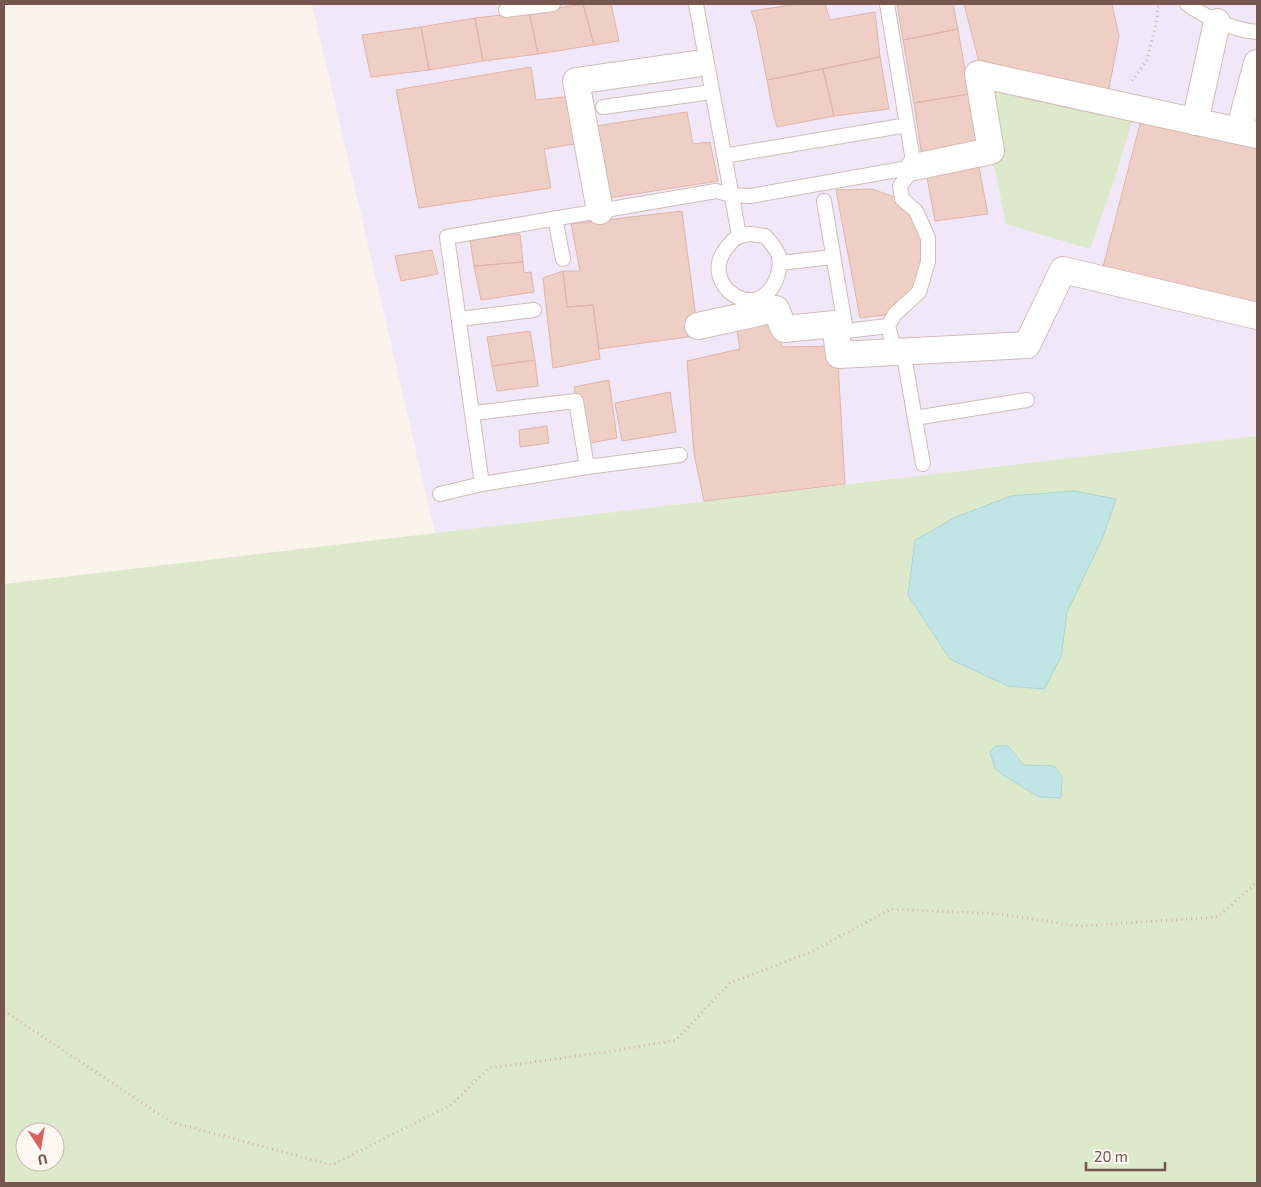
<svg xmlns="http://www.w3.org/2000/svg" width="1261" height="1187" font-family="'Exo 2',sans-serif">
<rect width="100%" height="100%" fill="#fcf3ec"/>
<path fill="#f0e8f8" d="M312 4H1257V436L435 533Z"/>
<path fill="#dce9ca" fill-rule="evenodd" d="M979 80 1133 117 1117 172 1090 249 1006 224 991 151Z
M1257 436V1183H4V584ZM25 1132H55V1162H25Z"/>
<path fill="#c1e5e4" stroke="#a8d6d5" d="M1074 491 1116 499 1103 537 1067 612 1061 657 1044 689 1008 686 950 659 908 595 915 540 956 517 1011 496Z
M995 746H1008L1024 765 1054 766 1062 777 1061 798 1039 797 1003 775 995 768 990 752Z"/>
<path fill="#efcfc5" stroke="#e1b3a7" d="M583 4H611L619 41 594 45Z
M583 4 594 45 538 54 529 12Z
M798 4H825L830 20 875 12 880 57 767 80 756 25 751 11Z
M897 4H953L958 29 903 40Z
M964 4H1112L1119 36 1108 93 979 62Z
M529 12 538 54 483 61 475 18Z
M475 18 483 61 429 70 421 27Z
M421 27 429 70 371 77 362 35Z
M958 29 969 94 914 103 903 40Z
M880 57 889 109 834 116 823 69Z
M531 67 536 100 573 96 581 143 544 149 551 188 419 208 396 90Z
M823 69 834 116 777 127 773 113 767 80Z
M969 94 980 147 922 157 914 103Z
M687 112 693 144 710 142 718 181 609 198 596 126Z
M1143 112 1257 137V305L1103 267Z
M978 163 988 214 935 221 926 172Z
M872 189 900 199 925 237 916 291 893 314 860 318 836 190Z
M682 211 697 326 695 336 599 349 593 305 567 307 563 271H580L571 224Z
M520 234 523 262 474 266 470 240Z
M432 250 438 274 401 281 395 256Z
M523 262 524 273 531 272 534 292 481 300 474 266Z
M563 271 567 307 593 305 600 359 553 368 543 278Z
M774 323 782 347 837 346 845 484 704 501 694 454 687 361 740 349 736 325Z
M530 331 535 360 492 366 487 337Z
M535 360 538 386 497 391 492 366Z
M609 380 617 438 586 444 574 387Z
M670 392 676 432 622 441 615 403Z
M547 426 549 443 520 447 519 430Z"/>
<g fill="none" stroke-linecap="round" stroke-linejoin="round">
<defs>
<path id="lane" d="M696 4 739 235
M887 4 914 167 900 186 902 199 916 211 928 238V262L919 292 895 314 888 326 895 352 905 362 923 464
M1187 4C1207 18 1233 30 1257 32
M506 10 553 4
M603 107 712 92
M724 156 907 125
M824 201 846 331 888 326
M555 218 563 259
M750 234 765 236C777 249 784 258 777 277 759 327 699 285 725 250 734 238 736 236 750 234Z
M780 263 833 257
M459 319 534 310
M473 413 576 401 587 467
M915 418 1027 400
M680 455 587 467 482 484 447 237 716 191 732 195 750 196 914 167
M440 494 482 484"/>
<path id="street" d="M1195 122 1217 22
M1239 131 1257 63
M914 167 991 151 978 74 1257 135
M600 211 576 81 695 64
M698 326 776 309 784 329 835 324 839 355 1027 345 1063 270 1257 316"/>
</defs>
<use href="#lane" stroke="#d0bcb4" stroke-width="16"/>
<use href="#street" stroke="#d0bcb4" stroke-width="28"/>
<path stroke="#d5b1a8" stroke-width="3" stroke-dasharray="1 4" stroke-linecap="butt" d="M1132 81 1147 60 1156 24 1158 7 1161 4
M4 1011 171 1122 332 1165 451 1105 489 1068 613 1051 676 1040 730 983 811 952 891 909 1000 914 1080 926 1218 917 1257 882"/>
<use href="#lane" stroke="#fff" stroke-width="14"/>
<use href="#street" stroke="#fff" stroke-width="26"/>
</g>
<rect width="1261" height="1187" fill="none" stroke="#765750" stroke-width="10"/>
<g transform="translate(40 1147) rotate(168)"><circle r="24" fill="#fef7f2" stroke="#c8b7b1"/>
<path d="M0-4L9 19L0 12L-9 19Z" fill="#dc615a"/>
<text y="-8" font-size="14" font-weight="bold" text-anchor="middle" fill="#765750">U</text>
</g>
<path d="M1086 1162v8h79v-8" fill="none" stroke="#765750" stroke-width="2.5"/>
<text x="1094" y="1162" font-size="15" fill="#765750" stroke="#fef7f2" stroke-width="4" paint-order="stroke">20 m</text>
</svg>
